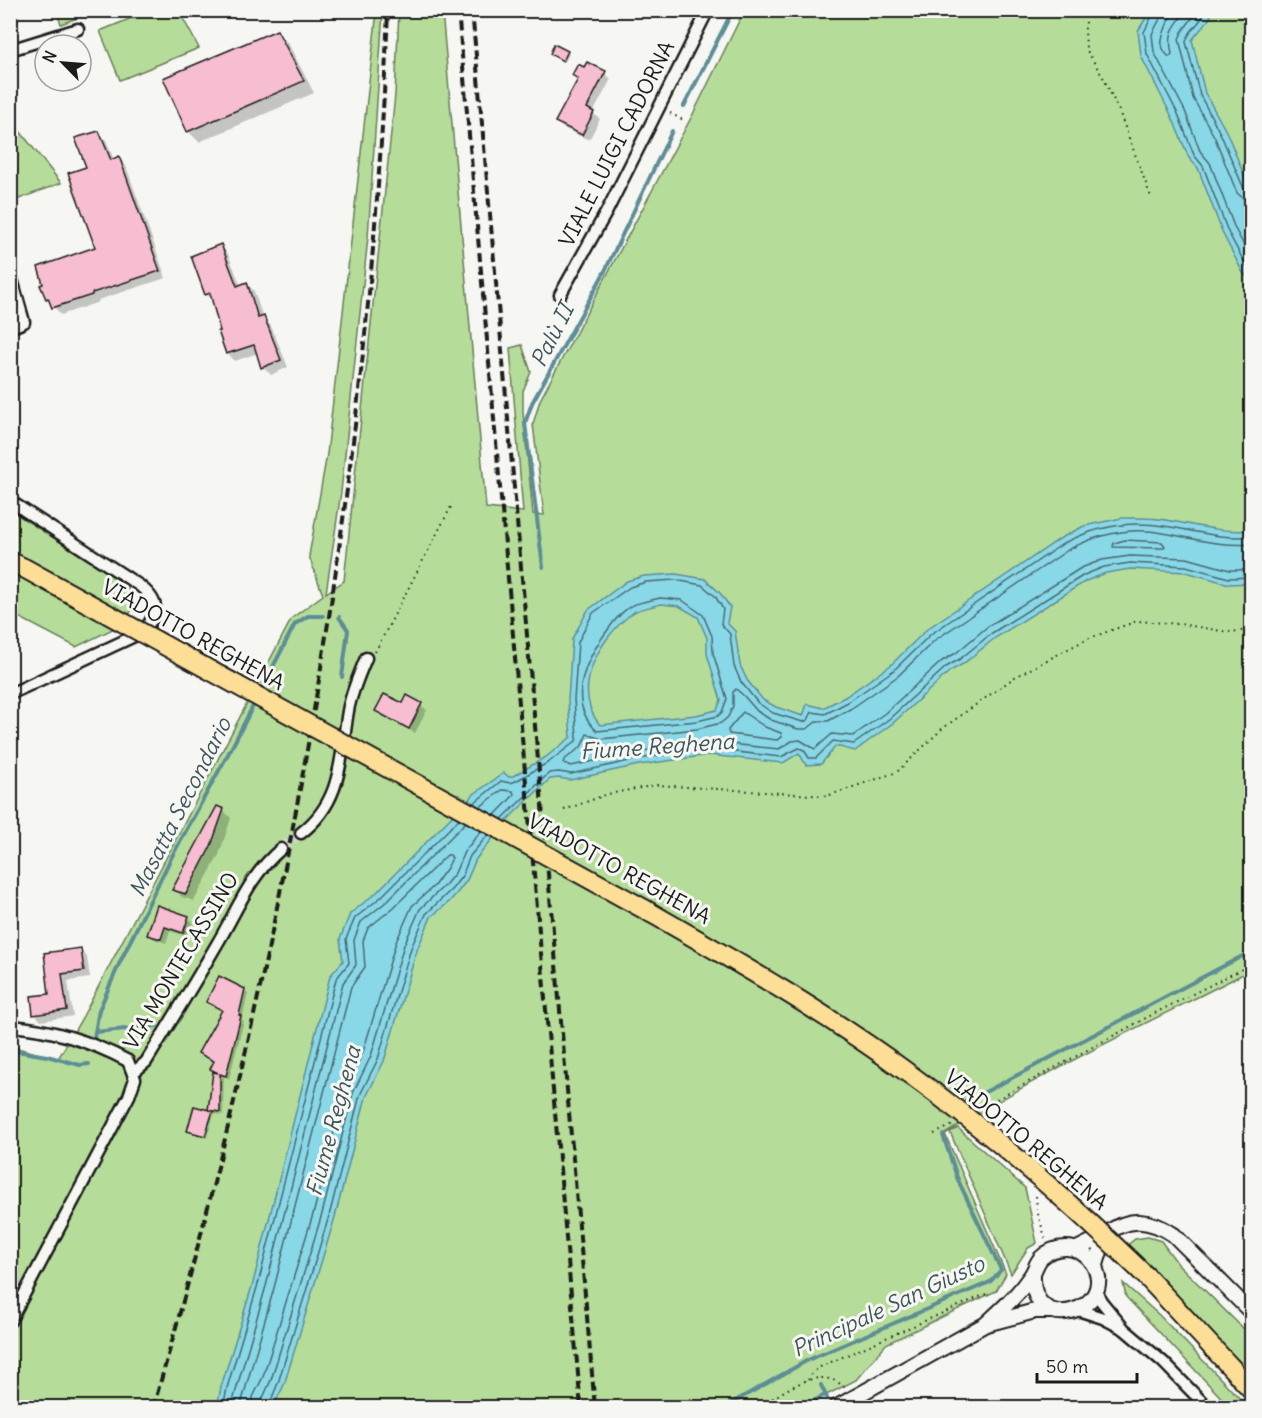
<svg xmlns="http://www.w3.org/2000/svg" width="1262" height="1418" font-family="Delius,sans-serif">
<rect width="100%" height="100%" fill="#f6f6f2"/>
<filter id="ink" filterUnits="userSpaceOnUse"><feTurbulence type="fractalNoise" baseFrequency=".0167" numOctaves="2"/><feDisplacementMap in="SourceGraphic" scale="12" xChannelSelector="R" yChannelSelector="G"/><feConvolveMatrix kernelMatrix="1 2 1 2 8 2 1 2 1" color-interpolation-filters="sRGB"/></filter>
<g filter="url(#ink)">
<path fill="#b5dd99" stroke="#687c5a" stroke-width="1.5" d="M56 10H96V11L61 24Z
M149 11H179L199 48 120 80 100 31Z
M377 11H383L368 237 341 492 326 593 344 581 395 95 399 11H442L486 508 523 512 510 348 522 345 531 372 523 391V412L533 514 544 515 533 424 540 400 692 116 744 11H1251V970C1150 1022 1041 1072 945 1134L1006 1274 996 1291 886 1344 856 1380 803 1407H11L10 1046 58 1059 82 1018 292 618 323 595 309 556 327 454Z
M11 120 61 183 11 202H10Z
M10 510 107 572 131 592 134 605 125 623 76 647 11 613Z
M958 1128 1025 1188 1037 1243 1028 1248 1011 1274 950 1132Z
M1148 1237 1161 1241 1178 1264 1251 1336V1375L1125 1247 1135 1239Z
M1123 1283 1159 1315 1248 1407H1230L1126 1297Z"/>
<path fill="#89d8e8" stroke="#5d8d96" stroke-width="1.5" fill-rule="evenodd" d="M1150 11H1212L1210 18 1192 40 1205 93 1227 133 1251 192V280L1243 273 1223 234 1198 168 1189 158 1172 117 1141 56 1138 31Z
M1122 518C1137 518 1152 517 1166 520 1195 525 1222 533 1251 530V583L1229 584 1186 572 1130 569 1106 573 1086 581 995 638 963 664 950 671 893 723 855 751 836 746 821 764 806 765 799 753 783 763 709 755 639 765 570 780 559 778 550 779 511 816 476 859 467 880 457 893 449 902 431 917 417 950 384 1061 366 1097 335 1217 284 1385 273 1407 217 1408 221 1387 253 1283 330 976 343 961 340 939 350 914 377 892 474 794 504 773 509 777 513 776 546 757 571 737 568 701 572 639 588 610 627 581 644 576 676 574 705 579 720 593 730 607 727 623 735 631 740 665 747 680 763 700 776 707 803 716 807 704 823 708 845 697 891 665 927 629 1061 538 1084 526ZM661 604 679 606 698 617 707 638V654L721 700 717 710 696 715 600 725C570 689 600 636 634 612 641 608 652 607 661 604Z"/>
<path fill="#0003" d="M10 10H17L20 20 10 22Z
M277 32 288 43 314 93 199 142 188 131Z
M567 52 569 54 565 62 552 54Z
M605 73 611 79 593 113 600 119 589 140 563 128 557 122 579 80 573 75Z
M98 133 106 140 114 160 119 158 126 166 166 278 98 300 99 302 61 315 47 298 96 248 88 168Z
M221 246 228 254 241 286 246 283 254 291 263 318 271 326 288 367 271 375 263 367 258 353 235 361 227 353 214 301 206 294Z
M408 697 427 710 415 733 382 716 377 711 404 705Z
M223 810 231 818 219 855 194 901 182 897 174 889Z
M158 907 188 917 193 922 188 937 170 931 166 943 154 939 149 934Z
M80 950 87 957 90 978 68 981 73 1016 41 1021 35 1014 51 995 46 954Z
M244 990 248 994 242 1020 244 1021 229 1079 224 1076 223 1115 214 1114 207 1138 191 1133 189 1131 210 1112 218 1074 212 1068 215 1062 200 1052 223 1011 208 1001Z"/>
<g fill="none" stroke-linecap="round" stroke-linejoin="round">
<path stroke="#48676e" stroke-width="1.5" d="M1155 10 1144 32 1147 54 1178 114 1194 155 1203 166 1228 232 1248 269 1252 272
M1162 10 1161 17 1152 34 1154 52 1185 111 1200 151 1210 163 1235 229 1252 260
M1171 10C1170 28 1152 41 1169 57L1172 54C1167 32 1174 27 1187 10
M1198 10 1182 32 1179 39 1193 98 1215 138 1237 193 1244 199 1252 200
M1206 10C1202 23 1188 30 1186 42L1200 95 1221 135 1244 189 1252 193
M1125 540 1162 542 1165 546 1163 548 1113 547 1114 543Z
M1252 544C1221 547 1193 538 1163 533 1130 527 1098 534 1068 550L935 640 898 676 852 708 828 721H817L807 729H798L771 720 757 711 744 696 736 689 733 692V706L728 717 721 723 697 729 601 739 587 734 581 747 564 760 563 763 571 766 636 752 687 744 710 742 779 749 792 741 800 740 815 749 832 734 853 736 885 713 942 661 956 653 987 627 1081 568 1102 560 1130 556 1187 558 1230 570H1252
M660 598 682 600 703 615 712 636 713 653 727 699 722 712 718 716 697 721 597 731C565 702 586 659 607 631 613 622 623 610 633 605 641 602 652 600 660 598Z
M743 712 765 727 781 733 782 737 777 740 729 734 728 730Z
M474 803 501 781 510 783 516 781 549 762 576 741 577 736 574 700 578 642 593 613 630 587 646 582 675 580 702 585 715 596 723 609 721 624 730 634 734 666 741 682 758 703 773 713 803 722 808 720 812 712 825 714 848 702 894 670 931 634 1064 543C1095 527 1128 520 1164 526 1193 530 1221 540 1252 536
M480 807 502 790 513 791 514 795 495 815
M502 819 549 773 559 772 571 774 638 759 689 751 710 749 781 757 799 748 804 750 809 758H816L833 741 854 744 889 719 946 667 960 659 992 633 1084 575 1104 567 1130 563 1186 566 1229 578 1252 577
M223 1408 227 1388 258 1284 336 979 349 963 346 939 355 918 381 897 459 819
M231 1408 266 1286 343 983 356 965 354 940 361 922 386 902 465 823
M240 1408 274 1288 351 987 365 967 363 941 368 928 393 908 447 855H450L452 858 447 868 434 886 412 906 396 942 363 1052 344 1091 314 1211 263 1377 253 1397 252 1408
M261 1408 262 1400 271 1380 322 1214 353 1093 371 1056 404 945 420 909 446 884 455 873 464 852 481 831
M268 1408 278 1383 329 1216 360 1095 378 1059 411 948 426 914 452 889 462 876 470 856 488 835"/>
<path stroke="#5d8d96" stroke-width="4" d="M684 106 733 10
M543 567 525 423 532 403 604 273 672 131
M339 617 348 630 342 677
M260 692 295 624 308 616H323
M95 1032 156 1026
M94 1038 99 1010 120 962 171 858 233 745 255 702
M10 1050 47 1056 80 1065 89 1064
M966 1101 989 1090 1252 951
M821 1385 827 1398
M723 1408 808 1360 990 1282 1001 1270 958 1180 943 1135
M800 1408 825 1395"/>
</g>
<path fill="#f7bdd0" stroke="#1c1c1c" stroke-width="1.5" d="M277 30 304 81 187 132 163 78Z
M554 44 568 51 563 61 550 54Z
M587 62 606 71 587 108 594 112 582 135 555 122 578 79 572 75 578 64 584 67Z
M99 131 111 160 119 156 160 271 92 293V295L52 308 48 298 46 299 40 285 43 284 38 267 95 247 68 173 86 167 75 138Z
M221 244 237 286 247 282 258 318 264 316 281 360 261 368 254 345 226 354 218 331H220L210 293 205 295 191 256Z
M384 694 403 703 407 695 422 703 409 729 375 711Z
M217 806 224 809 211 846 186 894 172 890Z
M157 905 189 916 183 933 165 927 161 939 147 935Z
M81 948 84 971 62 974 67 1010 33 1015 31 996 49 994 44 953Z
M219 976 245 989 239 1015 241 1016 226 1076 220 1074V1112L208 1110 213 1072 218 1073 210 1069 214 1061 198 1053 222 1010 206 1002Z
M194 1106 213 1111 205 1136 187 1131Z"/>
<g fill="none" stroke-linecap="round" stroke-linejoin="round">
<path stroke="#d5d5d2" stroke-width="10" stroke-dasharray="10 5" stroke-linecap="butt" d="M281 849 301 833"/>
<defs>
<path id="minor" d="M10 50 78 29
M10 272 24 322 10 328
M560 295 607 211 708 10
M10 501 140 586C160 602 159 612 143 632L10 694
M301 833C343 801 340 758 348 711 351 693 359 675 366 658
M10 1026C51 1029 92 1042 128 1061L135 1079 129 1096 10 1321
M134 1072 146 1062C170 1023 194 984 217 944 238 909 249 876 281 849
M1078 1310 1103 1318 1124 1329 1101 1301 1096 1290
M1124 1329 1163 1362 1208 1408"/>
<path id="tertiary" d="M1105 1235C1129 1216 1150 1219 1174 1235L1252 1313
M1075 1250 1105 1235 1095 1268
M1033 1275C1030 1339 1120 1310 1093 1264 1087 1255 1078 1248 1066 1248 1057 1248 1048 1251 1041 1258 1036 1263 1035 1271 1030 1277 1018 1295 1002 1309 986 1324L1035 1311H1054
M835 1408 986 1324"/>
<path id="trunk" d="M10 561 24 568
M1146 1276 1252 1390"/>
</defs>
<use href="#minor" stroke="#1c1c1c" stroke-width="15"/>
<use href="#tertiary" stroke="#1c1c1c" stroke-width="18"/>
<use href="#trunk" stroke="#1c1c1c" stroke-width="22"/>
<path stroke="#1c1c1c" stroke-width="2" stroke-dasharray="1.5 4.5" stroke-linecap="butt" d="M1088 10 1085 28 1086 49 1104 79 1119 111 1151 197
M670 113 685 121
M375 652 453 503
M564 810 608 794 657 785 827 796 897 772 943 728 1015 677 1087 639 1137 621 1180 624 1227 632 1252 630
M981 1108 1157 1012 1252 964
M934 1134 953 1125
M1036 1196 1037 1211 1046 1240
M808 1380 813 1372 822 1366 986 1294
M757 1408C783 1393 819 1362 845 1388"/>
<use href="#minor" stroke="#f6f6f2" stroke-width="10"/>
<use href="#tertiary" stroke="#f6f6f2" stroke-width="14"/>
<use href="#trunk" stroke="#fcde96" stroke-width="18"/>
<path stroke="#1c1c1c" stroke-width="4" stroke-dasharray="9 4.5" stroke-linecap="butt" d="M458 10 581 1408
M472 10 595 1408
M153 1408C285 953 369 484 388 10"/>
<defs>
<path id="trunk-bridge" d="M24 568 646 910C735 961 825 1012 908 1073 993 1134 1071 1203 1146 1276"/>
</defs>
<use href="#trunk-bridge" stroke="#1c1c1c" stroke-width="22" stroke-linecap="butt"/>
<use href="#trunk-bridge" stroke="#fcde96" stroke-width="18"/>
</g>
</g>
<g text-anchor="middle" stroke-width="6" stroke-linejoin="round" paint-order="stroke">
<g font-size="21" fill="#1c1c1c" stroke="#f6f6f2">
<text transform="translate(617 144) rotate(-63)" y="7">VIALE LUIGI CADORNA</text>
<text transform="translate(193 635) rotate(29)" y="7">VIADOTTO REGHENA</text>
<text transform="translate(619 869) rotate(29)" y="7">VIADOTTO REGHENA</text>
<text transform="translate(181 961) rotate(-59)" y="7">VIA MONTECASSINO</text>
<text transform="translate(1026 1140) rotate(40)" y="7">VIADOTTO REGHENA</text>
</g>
<g font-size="22" font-style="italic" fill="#3d5459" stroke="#f6f6f2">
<text transform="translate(552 335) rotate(-63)" y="8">Palù II</text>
<text transform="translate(657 746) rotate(-4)" y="8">Fiume Reghena</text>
<text transform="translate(180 807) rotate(-63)" y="8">Masatta Secondario</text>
<text transform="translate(333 1121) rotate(-75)" y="8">Fiume Reghena</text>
<text transform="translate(888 1306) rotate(-25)" y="8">Principale San Giusto</text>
</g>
</g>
<rect width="1262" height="1418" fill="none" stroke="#f6f6f2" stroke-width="36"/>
<rect x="18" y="18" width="1226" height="1382" fill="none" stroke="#1c1c1c" stroke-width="2" filter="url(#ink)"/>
<g transform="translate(63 63) rotate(295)"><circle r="28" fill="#f6f6f2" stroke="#9f9f9c" stroke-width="1.5"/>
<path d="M0-4.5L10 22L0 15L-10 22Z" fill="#1c1c1c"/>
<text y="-9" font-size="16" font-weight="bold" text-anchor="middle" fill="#1c1c1c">N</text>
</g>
<path d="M1037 1373v9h100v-9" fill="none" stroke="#1c1c1c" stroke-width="3"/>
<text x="1046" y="1373" font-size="18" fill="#1c1c1c" stroke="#f6f6f2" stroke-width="4.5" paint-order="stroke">50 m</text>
</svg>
